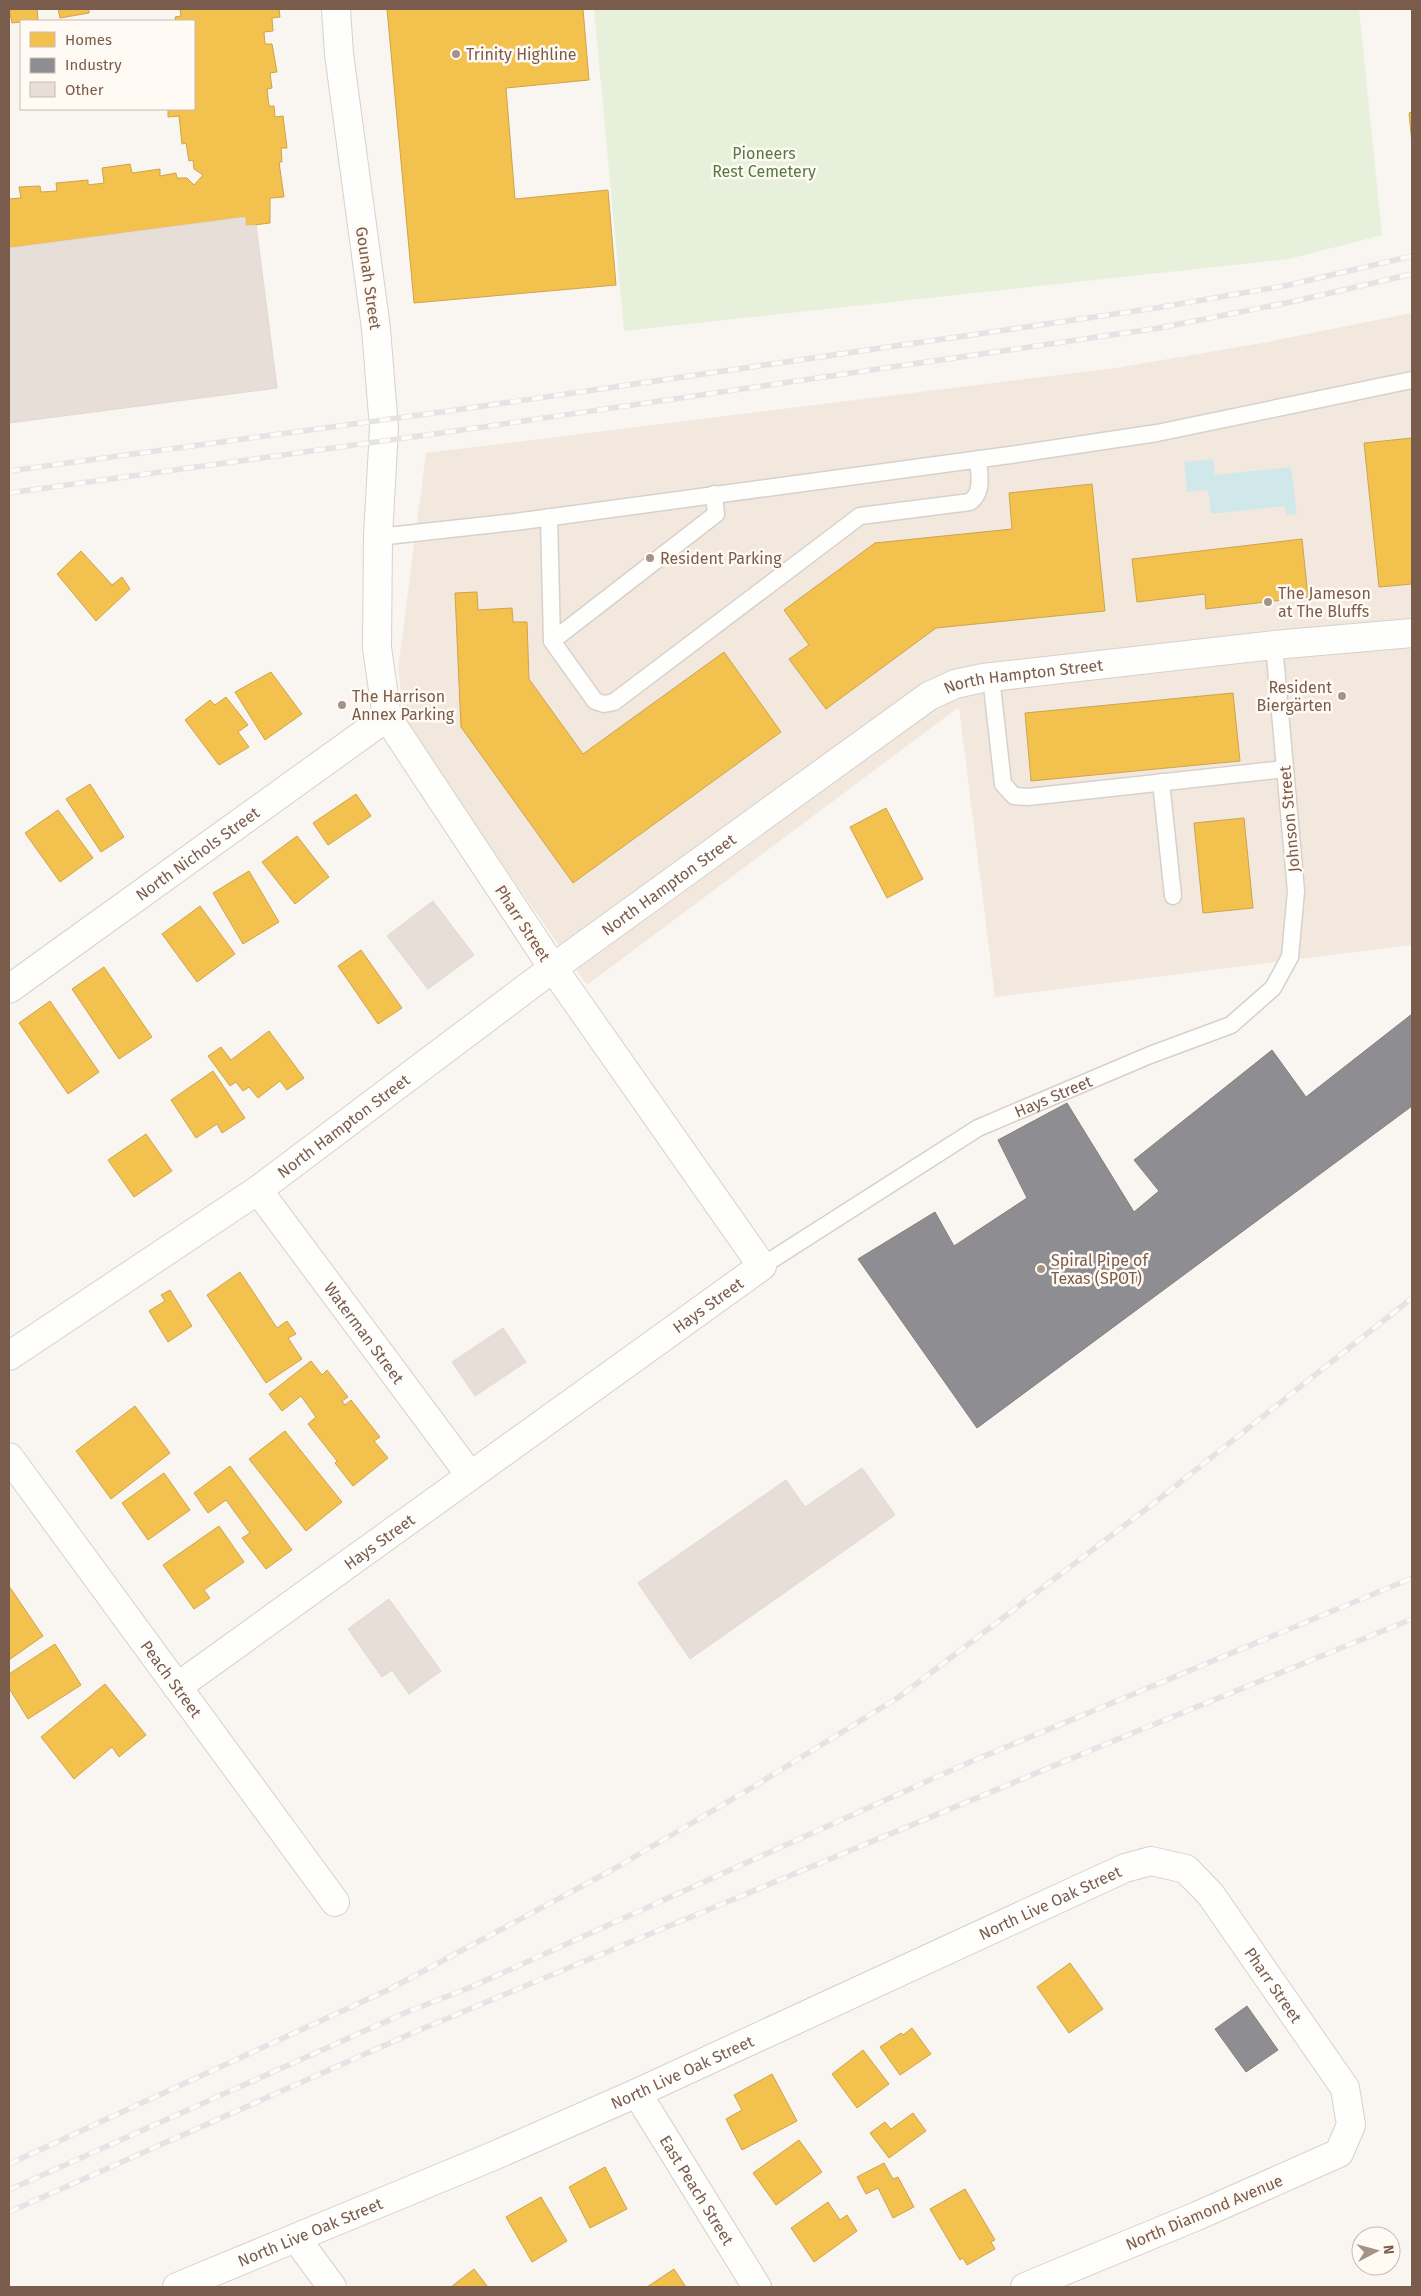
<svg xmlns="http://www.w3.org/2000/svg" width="1421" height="2296" font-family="'Fira Sans',sans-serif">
<rect width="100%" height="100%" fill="#f9f5f0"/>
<path fill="#f2e8de" d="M1412 313V945L995 997 959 707 587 985 407 729 398 670 426 453 1116 368 1268 342Z"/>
<path fill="#e7f0db" d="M594 9H1359L1382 235 1289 259 624 331Z"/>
<path fill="#d0e8ea" d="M1213 459 1215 475 1291 467 1297 514 1286 515 1285 506 1211 514 1208 490 1187 492 1184 462Z"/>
<path fill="#f2c14e" stroke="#cea34e" d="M9 9H37L38 20 12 23Z
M58 9H89V13L60 18Z
M180 9H279L280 17 272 18 273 31 264 32 265 44H272L277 72 270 73 272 88 267 89 269 106H274L275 117 283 116 287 148H281L282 162H279L284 197 270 198V223L246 226 245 217 9 248V199L21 198 19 187 40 186 41 192 57 191 56 183 88 180V185L104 183 102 168 130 164 132 173 160 169V176L176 173 177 178H187L194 185 203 175 194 169 193 160 189 161 186 143 182 144 179 116 168 117V109H194V21H176L175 17 181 16Z
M387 9H583L589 80 506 88 515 199 608 190 616 285 414 303Z
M1412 112V144L1409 113Z
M1412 438V584L1379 587 1364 443Z
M1092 484 1105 611 936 628 826 709 789 659 809 645 784 610 875 543 1012 529 1009 493Z
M1302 539 1308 597 1206 609 1205 594 1137 602 1132 559Z
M81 551 112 585 122 577 130 589 96 621 57 574Z
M477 592 478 610 512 608 513 622H527L529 679 583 754 724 652 781 732 573 883 461 727 455 593Z
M271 672 302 714 265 740 235 692Z
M1233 693 1240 761 1031 781 1025 713Z
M226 697 248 725 238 732 249 747 219 765 185 720 210 700 215 705Z
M90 784 124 837 101 852 66 799Z
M356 794 371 816 328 845 313 823Z
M886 808 923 879 887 898 850 827Z
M58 810 93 858 60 882 25 833Z
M1244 818 1253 908 1203 913 1194 823Z
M297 836 329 877 295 904 262 862Z
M249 871 279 922 243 944 213 893Z
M200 906 235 954 197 982 162 934Z
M361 950 402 1008 378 1024 338 966Z
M104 967 152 1037 119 1059 72 989Z
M50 1001 99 1072 68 1094 19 1023Z
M269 1031 304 1078 287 1090 280 1081 258 1098 249 1087 243 1091 236 1082 230 1086 208 1056 221 1047 231 1060Z
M213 1071 245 1118 222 1133 217 1124 196 1138 171 1100Z
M146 1134 172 1171 134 1197 108 1160Z
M240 1272 277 1328 287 1321 296 1334 288 1338 302 1359 266 1383 207 1295Z
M170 1290 192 1326 168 1342 149 1311 165 1301 161 1295Z
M311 1361 322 1375 327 1370 348 1397 342 1401 345 1405 351 1400 380 1437 374 1441 388 1458 353 1486 335 1463 337 1461 308 1424 316 1417 301 1396 282 1411 269 1394Z
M135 1406 170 1453 111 1499 76 1451Z
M285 1431 342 1502 306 1531 249 1459Z
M230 1466 292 1550 266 1569 242 1538 250 1533 226 1500 208 1513 194 1493Z
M164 1473 190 1510 148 1540 122 1503Z
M219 1526 244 1562 204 1590 210 1598 194 1609 163 1565Z
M9 1586 43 1636 9 1660Z
M55 1644 81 1685 28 1719 9 1688V1674Z
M105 1684 146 1735 119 1757 112 1747 74 1779 41 1737Z
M1070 1963 1103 2009 1069 2033 1037 1987Z
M912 2028 931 2054 900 2075 880 2047 901 2033 903 2035Z
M863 2050 889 2084 857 2108 832 2074Z
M772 2074 797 2121 742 2150 726 2119 742 2110 734 2095Z
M913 2113 926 2131 889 2158 870 2133 885 2122 891 2129Z
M799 2140 822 2172 776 2205 753 2173Z
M884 2163 893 2179 898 2177 914 2207 893 2218 878 2188 866 2194 857 2177Z
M605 2167 627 2209 590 2228 569 2187Z
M965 2189 995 2240 991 2242 995 2249 967 2265 963 2258 960 2260 930 2209Z
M541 2197 567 2241 532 2262 506 2217Z
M828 2202 840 2220 847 2215 857 2231 814 2262 791 2228Z
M474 2269 488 2287H451Z
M674 2269 686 2287H647Z"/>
<path fill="#8d8d92" stroke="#877e7d" d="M1412 1014V1106L977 1428 858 1259 935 1212 954 1246 1027 1198 998 1140 1067 1103 1134 1212 1159 1191 1134 1160 1272 1050 1306 1097Z
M1247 2006 1278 2050 1246 2072 1215 2029Z"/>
<path fill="#e6ded7" stroke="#e2d8d2" d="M245 217 246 226 256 225 277 388 9 423V248Z
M433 901 474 955 428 989 387 936Z
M503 1328 526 1362 475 1396 452 1362Z
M862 1468 895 1515 690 1659 638 1583 786 1480 805 1507Z
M389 1599 441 1671 409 1694 392 1670 382 1677 348 1629Z"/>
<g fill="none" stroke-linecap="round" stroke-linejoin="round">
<defs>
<g id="service">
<path d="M549 517 552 641 595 701 604 704 614 702 860 516 970 502C984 492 979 474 978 459"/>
<path d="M378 537 515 522 1010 455 1157 433 1412 380"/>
<path d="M552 641 716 514 714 494"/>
<path d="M991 677 1003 784 1014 796 1028 797 1285 769"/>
<path d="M1161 782 1173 896"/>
<path id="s1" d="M762 1266 978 1128 1150 1055 1231 1025 1273 988 1290 957 1296 891 1274 645"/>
</g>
<g id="minor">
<path id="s2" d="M9 989 387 717"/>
<path id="s3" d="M258 1190 470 1475"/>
<path id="s4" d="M9 1356 258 1190 553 968 929 696 955 684 983 678 1274 645 1412 633"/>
<path id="s5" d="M9 1457 335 1902"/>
<path id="s6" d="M177 1687 762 1266 553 968 387 717 377 648 378 537 384 428 376 329 339 54 336 9"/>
<path id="s7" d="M637 2093 757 2287"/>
<path d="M296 2238 332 2287"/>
<path id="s8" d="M177 2287 491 2157 637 2093 1125 1868 1151 1861 1186 1869 1211 1895 1345 2088 1351 2125 1339 2153 1197 2216 1025 2287"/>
</g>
</defs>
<use href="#service" stroke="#d7d1cb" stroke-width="19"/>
<use href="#minor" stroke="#d7d1cb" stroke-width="30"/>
<use href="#service" stroke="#fefefd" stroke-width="16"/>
<use href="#minor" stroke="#fefefd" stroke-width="28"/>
<defs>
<path id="rail" d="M9 471 449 411 1156 308 1289 285 1412 256
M9 493 455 431 1159 328 1291 302 1412 274
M9 2164 390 1989 612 1870 753 1787 899 1697 1154 1503 1412 1298
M9 2190 407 2012 469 1988 963 1765 1412 1578
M9 2212 417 2031 1123 1737 1412 1619"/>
</defs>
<use href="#rail" stroke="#e6e3e7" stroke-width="5.5"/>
<use href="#rail" stroke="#fffaf3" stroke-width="4" stroke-dasharray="11" stroke-linecap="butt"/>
</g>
<g fill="#a69286" stroke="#fffaf3" stroke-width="2">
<circle cx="456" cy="54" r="5"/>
<circle cx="650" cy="558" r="5"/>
<circle cx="1268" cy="602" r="5"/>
<circle cx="1342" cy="696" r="5"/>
<circle cx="342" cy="705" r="5"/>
<circle cx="1041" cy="1269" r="5"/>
</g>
<g text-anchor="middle" stroke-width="5" stroke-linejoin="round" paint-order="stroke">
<g font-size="16" fill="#7a5c4d" stroke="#fffaf3" text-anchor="start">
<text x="466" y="60">Trinity Highline</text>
<text x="660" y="564">Resident Parking</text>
<text x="1278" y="599">The Jameson<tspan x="1278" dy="18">at The Bluffs</tspan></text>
<text x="1332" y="693" text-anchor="end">Resident<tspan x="1332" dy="18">Biergärten</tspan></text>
<text x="352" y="702">The Harrison<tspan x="352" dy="18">Annex Parking</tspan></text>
<text x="1051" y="1266">Spiral Pipe of<tspan x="1051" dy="18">Texas (SPOT)</tspan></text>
</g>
<g font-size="16" fill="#537a41" stroke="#fffaf3">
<text x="764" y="159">Pioneers<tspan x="764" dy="18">Rest Cemetery</tspan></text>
</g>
<g font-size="16" fill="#7a5c4d" stroke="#fffaf3">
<text transform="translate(369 278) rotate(82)" y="6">Gounah Street</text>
<text dy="6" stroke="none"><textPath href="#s4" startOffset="1230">North Hampton Street</textPath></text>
<text transform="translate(1289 819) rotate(-95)" y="6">Johnson Street</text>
<text dy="6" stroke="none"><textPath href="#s2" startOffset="232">North Nichols Street</textPath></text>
<text dy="6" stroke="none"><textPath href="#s4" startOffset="811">North Hampton Street</textPath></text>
<text transform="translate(523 923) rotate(57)" y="6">Pharr Street</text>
<text dy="6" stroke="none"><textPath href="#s1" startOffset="338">Hays Street</textPath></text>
<text dy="6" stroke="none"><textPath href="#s4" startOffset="406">North Hampton Street</textPath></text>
<text dy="6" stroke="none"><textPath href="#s6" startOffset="654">Hays Street</textPath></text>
<text dy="6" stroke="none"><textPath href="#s3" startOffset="178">Waterman Street</textPath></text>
<text dy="6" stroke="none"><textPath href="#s6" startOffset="249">Hays Street</textPath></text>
<text dy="6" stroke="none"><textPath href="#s5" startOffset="275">Peach Street</textPath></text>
<text dy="6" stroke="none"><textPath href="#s8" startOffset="954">North Live Oak Street</textPath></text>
<text dy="6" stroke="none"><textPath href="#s8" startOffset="1245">Pharr Street</textPath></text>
<text dy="6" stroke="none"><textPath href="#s8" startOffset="549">North Live Oak Street</textPath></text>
<text dy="6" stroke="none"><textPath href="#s7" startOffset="114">East Peach Street</textPath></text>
<text transform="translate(1204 2212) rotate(-23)" y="6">North Diamond Avenue</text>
<text dy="6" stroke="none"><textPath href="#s8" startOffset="144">North Live Oak Street</textPath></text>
</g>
</g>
<rect width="1421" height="2296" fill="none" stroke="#7a5c4d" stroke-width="20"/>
<rect x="20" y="20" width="175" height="90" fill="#fffaf3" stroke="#cabbb1"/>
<rect x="30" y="32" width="25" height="15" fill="#f2c14e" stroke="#cabbb1"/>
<text x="65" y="45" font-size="15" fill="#7a5c4d">Homes</text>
<rect x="30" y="58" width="25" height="15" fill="#8d8d92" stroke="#cabbb1"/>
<text x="65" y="70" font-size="15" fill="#7a5c4d">Industry</text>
<rect x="30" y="82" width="25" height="15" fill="#e6ded7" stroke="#cabbb1"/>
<text x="65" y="95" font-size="15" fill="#7a5c4d">Other</text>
<g transform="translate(1376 2251) rotate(84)"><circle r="24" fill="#fffaf3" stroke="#cabbb1"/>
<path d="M0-4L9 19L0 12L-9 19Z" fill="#a69286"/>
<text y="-8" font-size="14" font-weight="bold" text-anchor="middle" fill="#7a5c4d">N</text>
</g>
</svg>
